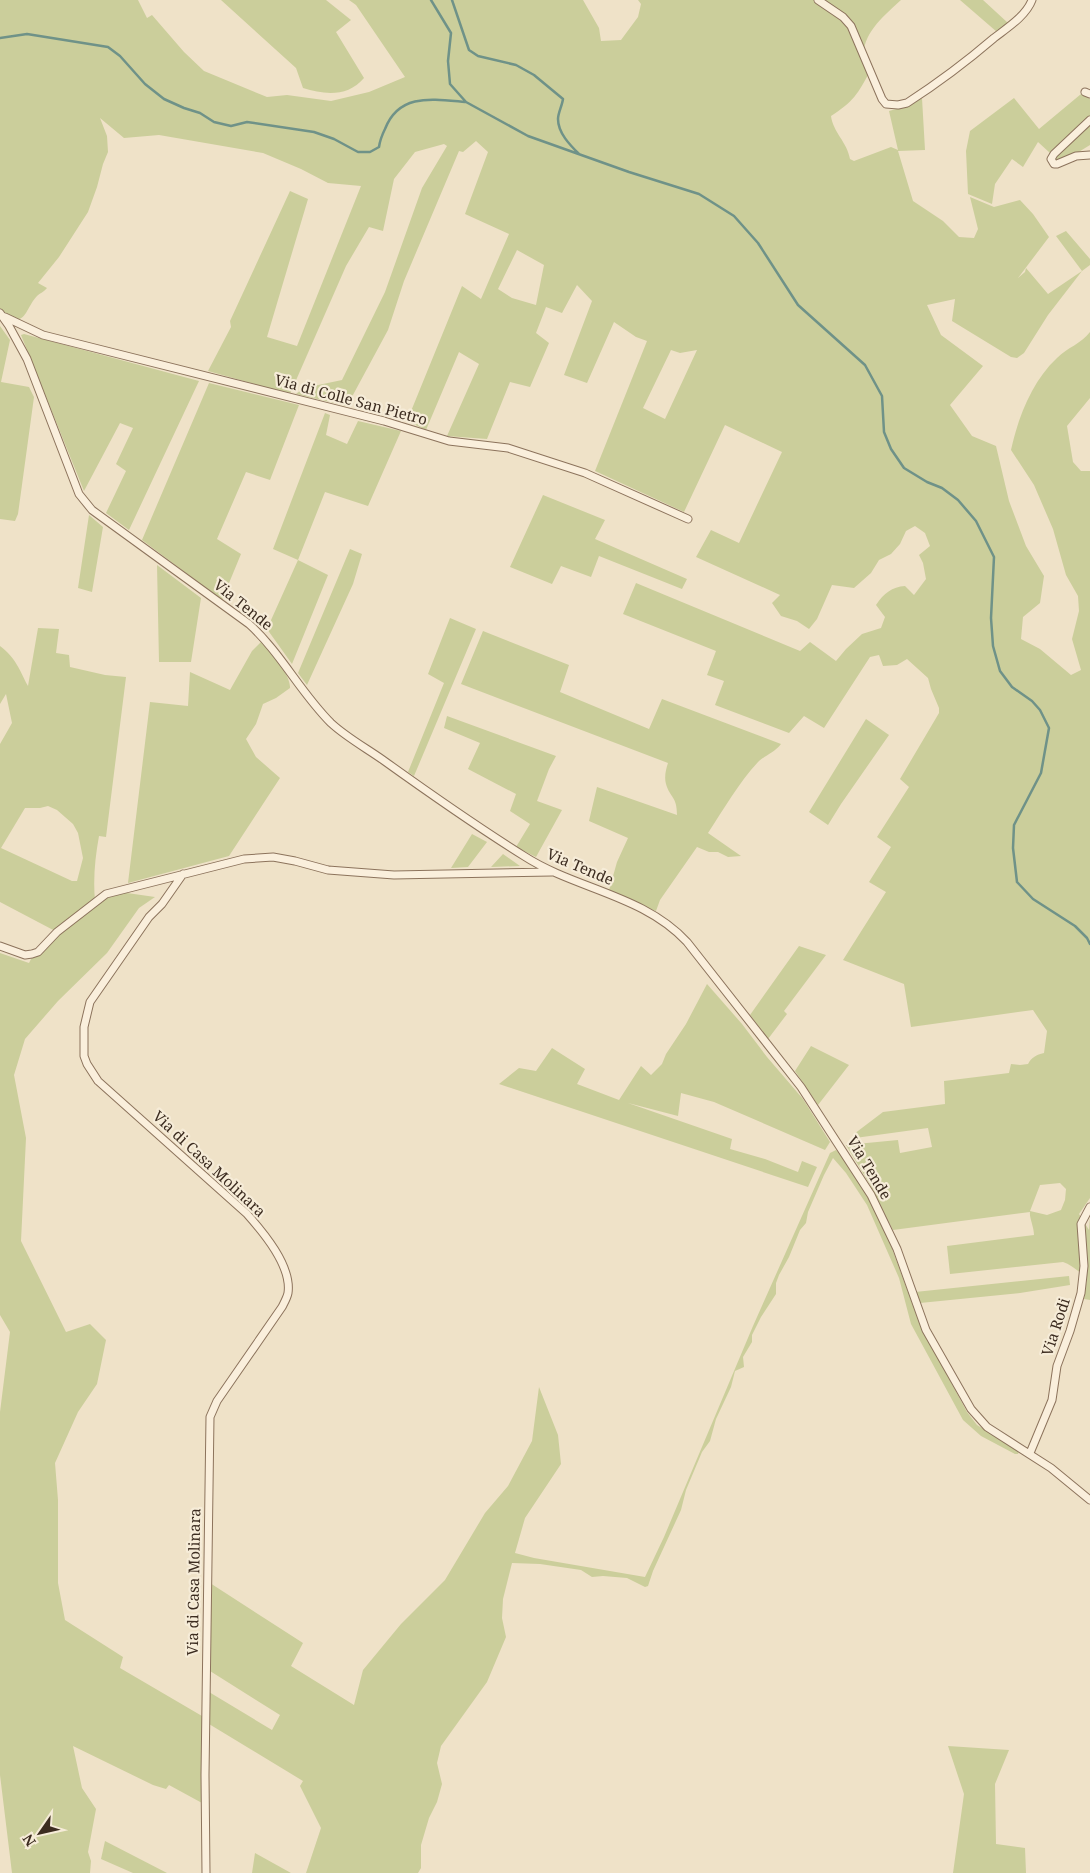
<svg xmlns="http://www.w3.org/2000/svg" width="1090" height="1873" font-family="'Noto Serif',serif">
<rect width="100%" height="100%" fill="#efe2c8"/>
<path fill="#cbce9b" fill-rule="evenodd" d="M0 0H138L147 18 152 15 184 52 204 71 267 97 287 95 331 101 369 92 405 77 356 5 349 0H583L599 28 601 41 621 40 638 17 641 4 638 0H901C886 14 862 33 864 56 864 61 868 67 870 71 858 94 853 102 831 116 833 132 847 142 850 159L854 161 891 147 898 150 889 111 911 105 922 98 925 150 898 151 913 201 943 221 959 237 974 238 978 229 970 197 994 207 1020 200 1033 214 1049 237 1018 278 1025 272 1026 268 1048 294 1082 271 1056 236 1066 231 1090 259V265L1082 271 1048 315 1024 353 1017 358 1011 357 952 321 955 299 927 305 941 335 983 366 950 405 972 436 996 446 1009 501 1026 546 1044 576 1040 603 1023 617 1021 639 1040 649 1071 675 1081 670 1072 639 1079 611 1078 596 1066 575 1053 529 1034 485 1011 450C1018 418 1032 381 1057 358 1068 347 1081 344 1090 332V398L1067 426 1073 462 1081 471H1090V1198L1079 1214 1089 1230 1090 1218V1300L1084 1299 1087 1278C1079 1272 1072 1265 1063 1262L950 1274 947 1246 1034 1235C1034 1227 1029 1217 1030 1212L893 1230 869 1183 846 1145 898 1140 900 1153 932 1147 928 1128 855 1138 854 1134 883 1112 945 1104 944 1081 1009 1073 1011 1064 1020 1065 1028 1064C1032 1057 1036 1055 1044 1053L1047 1031 1033 1010 911 1027 904 984 843 960 886 892 869 882 891 847 877 837 909 787 900 779 939 713V708L931 689 928 678 907 659 897 665 883 666 879 655 870 657 824 728 804 716 789 733 715 705 724 681 707 675 716 651 623 614 636 583 800 651 810 642 836 661 846 649 862 634 881 628 885 617 876 605C884 593 892 587 905 586L914 595 926 579 923 563 919 555 930 546 925 533 915 526 906 531 900 544 891 554 879 560 871 573 854 588 832 585 817 619 809 629 797 621 781 616 772 603 780 595 696 557 711 530 739 543 782 452 725 425 684 512 595 471 647 341 636 337 614 322 587 383 564 375 592 301 577 285 562 313 546 307 536 333 549 343 530 387 510 382 487 439 447 436 479 364 459 352 426 430 407 421 462 286 481 299 509 234 465 214 488 152 476 141 463 152 459 151 404 281 388 330 347 406 296 394 304 388 342 380 385 292 422 188 447 146 444 144 415 152 394 179 383 231 369 227 346 266 290 394 208 371 231 327 230 321 290 191 308 199 267 337 297 346 361 186 328 183 301 169 263 153 159 135 124 138 100 118 107 136 108 152 103 164 97 187 88 212 59 257 38 283 47 288C44 292 40 293 37 296 25 308 25 334 0 309ZM517 250 544 265 536 305 512 298 498 289ZM671 350 680 353 697 350 665 419 643 408ZM1060 1183 1066 1189 1065 1200 1061 1210 1047 1215 1030 1211 1040 1185Z
M221 0H326L351 20 336 32 364 78C348 97 325 95 303 88L296 68Z
M960 0H983L1008 23 997 32Z
M1081 94 1090 99V116L1050 153 1038 142 1023 167 1012 159 995 184 992 204 968 194 966 151 970 131 1014 98 1039 129Z
M1090 123V145L1077 153 1056 161 1055 157Z
M0 326 10 340 1 382 29 387 34 397 18 514 15 521 0 519Z
M24 334 199 381 129 530 106 513 126 471 116 464 133 428 120 423 84 491 21 335Z
M209 383 299 405 270 480 246 472 217 539 241 554 222 600 142 540Z
M325 413 330 415 326 435 347 444 358 421 401 431 368 506 325 492 298 560 328 575 292 664 267 629 298 560 273 549Z
M543 495 605 520 595 539 687 579 682 589 599 556 591 577 561 566 552 584 510 567Z
M89 515 103 527 92 592 78 588Z
M350 549 362 554 353 584 307 685 298 673Z
M157 565 201 598 191 662H159Z
M450 618 476 629 414 776 408 772 444 683 428 674Z
M38 628 59 629 56 653 69 655 70 667 105 675 126 677 106 837 99 836C95 858 93 879 95 901L120 892 155 897 139 908 107 953 58 1001 25 1039 14 1075 26 1138 21 1241 66 1332 90 1324 106 1340 97 1384 78 1412 55 1463 58 1500V1583L65 1620 123 1657 120 1668 202 1716V1803L169 1785 166 1789 153 1785 73 1746 82 1788 96 1809 88 1852 91 1861 90 1873H12L0 1775V1412L10 1332 0 1315V953L29 963 33 955 57 932 0 902V744L12 723 6 694 0 704V646C16 658 19 669 28 686ZM48 806 57 810 73 824 78 833 83 858 77 881H72L1 848 25 808H40Z
M483 631 569 665 560 692 649 729 662 699 781 744C775 752 766 755 759 761 739 782 724 809 708 833L741 856 728 857 718 852H709L697 847 660 900 656 911 608 894 617 862 628 838 589 821 597 787 677 815C677 796 670 798 666 784 664 777 666 769 668 763L461 684Z
M262 641C271 652 291 675 290 688L276 698 263 704 256 724 246 739 256 757 280 778 229 856 128 883 150 702 188 706 190 672 230 690 252 651Z
M447 716 556 756 549 769 537 801 562 810 536 857 516 847 530 824 510 811 516 794 468 769 480 743 444 728Z
M866 719 889 735 841 804 828 825 809 812Z
M472 834 487 842 468 867 451 868Z
M503 854 520 866 491 867Z
M799 946 826 955 784 1011 787 1014 768 1039 750 1015Z
M707 984 742 1024 767 1057 803 1099 830 1142 825 1150 714 1102 681 1093 678 1116 628 1103 732 1139 730 1149 765 1159 798 1172 802 1161 817 1167 808 1187 499 1084 519 1068 536 1071 552 1048 585 1069 577 1084 619 1100 641 1066 651 1075 662 1064 666 1054 686 1024Z
M811 1046 849 1065 818 1105 795 1071Z
M836 1150 842 1155 871 1202 886 1232 920 1325 967 1412 977 1425 1019 1451 1018 1454H1015L981 1436 963 1420 911 1324 899 1278 867 1205 846 1173 833 1158 824 1175 808 1212 806 1223 800 1230 789 1257 779 1275 776 1283V1294L761 1317 752 1335V1342L743 1357 744 1367 735 1371 731 1387 716 1419 710 1441 702 1452 686 1490 681 1510 653 1571 648 1586 645 1587 627 1578 603 1576 592 1577 581 1570 540 1564 512 1563 503 1599 502 1618 506 1637 487 1682 441 1746 437 1763 442 1784 437 1802 429 1818 421 1845V1868L418 1873H306L321 1828 300 1786 303 1781 209 1724V1692L272 1730 280 1715 210 1671V1583L303 1643 291 1666 354 1705 363 1670 401 1624 445 1580 485 1513 508 1486 532 1441 539 1387 558 1435 561 1464 525 1518 515 1553 534 1558 645 1577 664 1537 753 1326 826 1162 830 1153Z
M1069 1276 1070 1285 1020 1293 920 1303 915 1292Z
M948 1746 1009 1750 995 1784 996 1844 1025 1848 1026 1873H953L964 1794Z
M105 1841 167 1873H133L101 1859Z
M255 1853 291 1873H252Z"/>
<g fill="none" stroke-linecap="round" stroke-linejoin="round">
<path stroke="#6f9288" stroke-width="2.5" d="M431 0 451 33 448 61 450 84 466 102 528 136 629 172 699 194 734 216 758 243 798 305 865 365 882 396 884 432 891 449 904 468 927 482 942 488 958 500 976 521 994 557 991 618 993 646 1000 671 1012 687 1032 701 1040 710 1049 728 1041 773 1014 825 1013 848 1017 882 1033 899 1075 926 1087 938 1090 944
M452 0 469 50 478 56 516 65 534 75 563 99C562 106 558 113 558 119 558 133 570 145 579 154
M0 38 27 34 108 47 120 56 145 84 164 99 184 108 200 113 214 122 231 126 247 122 314 132 334 139 358 152H370L379 147C380 140 382 135 385 129 399 93 432 99 465 102"/>
<defs>
<path id="street" d="M818 0 843 17 851 26 882 99 886 104 898 105 907 103C938 83 966 62 994 38 1007 28 1026 16 1032 0
M1085 92 1090 94
M1090 120 1054 154 1051 159 1054 164H1057L1076 156 1090 155
M0 313 9 326 27 359 79 494 92 510 249 624C281 653 300 692 331 723 346 737 366 748 383 760 429 793 476 826 524 856 575 889 644 895 687 942L801 1087 871 1195 897 1249 926 1330 971 1409 987 1427 1051 1468 1090 1500
M5 317 43 335 384 421 449 441 508 448 585 473 688 519
M183 874 162 904 149 917 90 1002 84 1027V1056L87 1064 98 1081 247 1214C263 1232 292 1266 288 1293 287 1298 284 1303 282 1307L217 1401 210 1417 205 1775 206 1873
M0 946 25 955 32 954 38 952 57 932 106 894 244 859 273 857 295 861 328 870 394 875 552 872
M1030 1453 1052 1400 1057 1366 1070 1331 1081 1293 1084 1266 1081 1224 1090 1207"/>
</defs>
<use href="#street" stroke="#8c735c" stroke-width="9"/>
<use href="#street" stroke="#faefdc" stroke-width="7"/>
</g>
<g text-anchor="middle" stroke-width="4.5" stroke-linejoin="round" paint-order="stroke">
<g font-size="15" fill="#3c2c20" stroke="#f6ecd8">
<text transform="translate(351 400) rotate(15)" y="5">Via di Colle San Pietro</text>
<text transform="translate(243 605) rotate(39)" y="5">Via Tende</text>
<text transform="translate(580 867) rotate(23)" y="5">Via Tende</text>
<text transform="translate(209 1164) rotate(43)" y="5">Via di Casa Molinara</text>
<text transform="translate(869 1168) rotate(59)" y="5">Via Tende</text>
<text transform="translate(1056 1327) rotate(-72)" y="5">Via Rodi</text>
<text transform="translate(194 1582) rotate(-89)" y="5">Via di Casa Molinara</text>
</g>
</g>
<g transform="translate(40 1833) rotate(236)" stroke="#f6ecd8" stroke-width="4" paint-order="stroke">
<path d="M0-4L9 19L0 12L-9 19Z" fill="#3c2c20"/>
<text y="-8" font-size="14" font-weight="bold" text-anchor="middle" fill="#3c2c20">N</text>
</g>
</svg>
